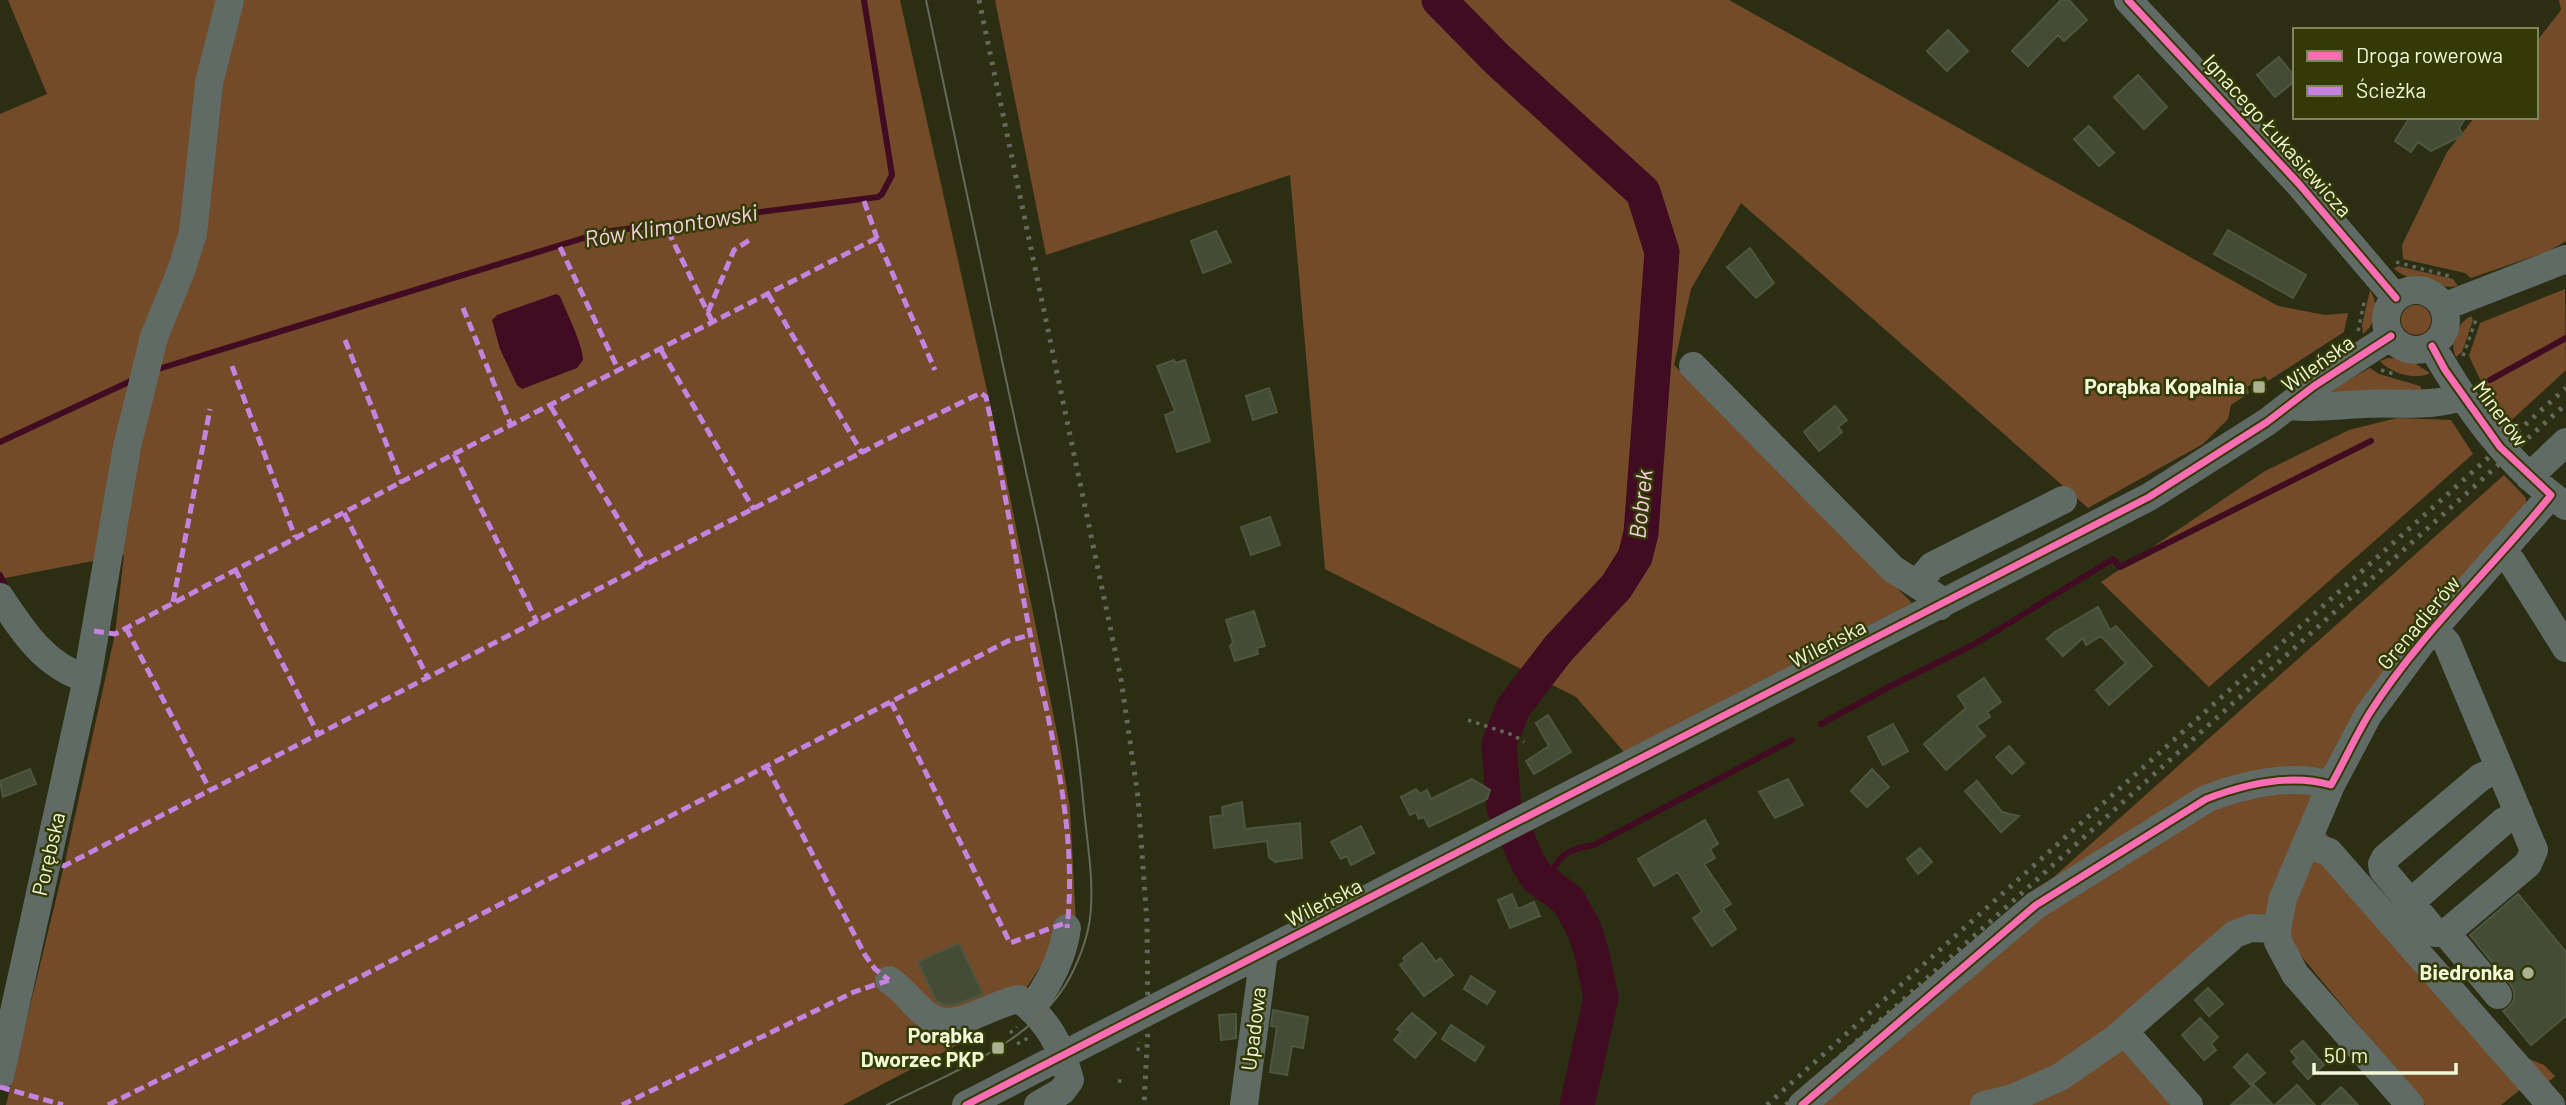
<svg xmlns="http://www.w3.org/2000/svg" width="2566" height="1105" font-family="Barlow,sans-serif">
<rect width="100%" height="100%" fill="#2b2e13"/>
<path fill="#744b29" d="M8 0H900L1004 467 1061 753 1070 808 1076 926 1042 964 1019 999 959 1044 843 1105H6L64 866 115 634 124 555 0 579V114L47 94Z
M995 0H1729L2278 306 2325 315 2348 313 2344 332 2268 381 2265 376 2247 387 2249 393 2231 405 2228 419 2203 444 2088 508 1741 203 1691 289 1674 365 1912 603 1624 752 1576 697 1325 569 1290 175 1046 255Z
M2559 0H2566V241L2549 251 2471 278 2465 273 2403 259 2402 245 2447 152 2475 117H2536V42L2561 10Z
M2398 266 2453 279 2458 286C2444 290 2405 279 2394 269Z
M2565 289 2566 370 2503 428 2469 356 2480 323Z
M2370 290C2380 306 2377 322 2363 334L2362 325Z
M2401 320a15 15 0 1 1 30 0a15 15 0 1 1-30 0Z
M2471 316 2473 320 2462 352 2456 357C2449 340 2455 326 2471 316Z
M2388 358 2408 359 2430 373C2416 381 2390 373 2380 361Z
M2370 368 2379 374 2420 386 2422 390 2314 399Z
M2397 418 2451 420 2473 454 2209 687 2101 582 2265 471 2349 430Z
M2504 475 2526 498V505L2309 816 2346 855 2515 1053 2544 1065 2555 1076 2530 1098 2521 1089 2501 1105H2425L2292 945 2249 914 2120 1042 2171 1105H1805L1916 1000Z"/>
<path fill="#410b22" d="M556 294 560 296C566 311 583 345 583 360L577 368 522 389 517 385 500 349 492 320 497 315Z"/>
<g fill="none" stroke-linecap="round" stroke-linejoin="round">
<path stroke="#410b22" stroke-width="6" d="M155 370 603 232 878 197 882 194 892 175 864 0
M2490 380 2566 338
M0 442 133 380
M0 575 5 585
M1821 724 1887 688 1975 644 2113 559 2120 567 2371 441
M1546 884C1558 857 1564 849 1594 845L1792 740"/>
<path stroke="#410b22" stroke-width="35" d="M1439 0 1498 60 1643 192 1662 252 1641 533 1635 557 1616 587 1558 649 1513 708 1499 744 1504 808 1528 863 1538 878 1568 900 1584 929 1592 954 1601 998 1577 1105"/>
</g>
<path fill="#444c35" stroke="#4e5640" stroke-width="2" d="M2061 0H2069L2087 20 2064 41 2058 35 2028 66 2012 51Z
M1948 30 1968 51 1947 71 1927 51Z
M2279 57 2295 77V81L2275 97 2257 75Z
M2138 75 2167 107 2144 129 2114 97Z
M2410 117H2466L2459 128 2463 135 2431 151 2418 142 2411 152 2395 141Z
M2089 126 2114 153 2099 166 2074 139Z
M2228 230 2306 275 2293 298 2214 254Z
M1216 231 1231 262 1203 273 1191 241Z
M1750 248 1774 283 1756 298 1727 267Z
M1174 360 1175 363 1185 360 1210 441 1177 452 1165 415 1175 411 1157 366Z
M1269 388 1277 412 1253 420 1246 396Z
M1835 406 1847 420 1838 427 1842 432 1819 451 1804 432Z
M1270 517 1280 545 1251 555 1241 527Z
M2098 607 2110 630 2116 626 2152 666 2109 705 2096 690 2126 663 2101 636 2086 645 2083 638 2063 656 2047 639 2055 632Z
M1254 611 1265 646 1257 648 1258 654 1235 661 1230 646 1233 642 1226 620Z
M1984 678 2001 702 1987 712 1990 717 1976 726 1985 736 1946 770 1924 744 1966 708 1958 696Z
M1548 715 1571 752 1534 774 1526 761 1549 746 1536 723Z
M1893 724 1908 751 1883 765 1868 737Z
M2009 746 2024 763 2012 774 1996 757Z
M30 769 36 784 3 797 0 781Z
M1872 769 1889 787 1867 807 1851 791Z
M1472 779 1490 790 1487 799 1429 827 1424 817 1419 819 1416 812 1410 815 1401 797 1416 789 1420 794 1427 790 1431 799Z
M1788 779 1803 805 1775 818 1759 792Z
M1977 781 2002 812 2019 816 2001 832 1965 791Z
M1242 802 1245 829 1300 823 1302 858 1275 862 1269 857 1267 841 1214 848 1210 817 1223 815 1222 807Z
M1705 820 1718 844 1710 849 1715 858 1704 864 1731 904 1723 909 1736 929 1712 946 1693 918 1702 912 1678 872 1654 886 1638 859Z
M1361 826 1374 853 1351 865 1347 856 1341 859 1331 842Z
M1920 848 1932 862 1918 874 1907 859Z
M1512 894 1518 909 1534 902 1540 916 1510 928 1498 900Z
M2518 894 2566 952V1016L2531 1045 2503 1011 2509 1007 2514 1000V991L2511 985 2470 935Z
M959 943 983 994 957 1004 944 1005 936 1001 918 962Z
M1422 943 1436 962 1440 958 1453 975 1424 996 1400 965 1405 961 1403 958Z
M1471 976 1495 992 1487 1004 1464 989Z
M2208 988 2223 1004 2209 1016 2195 1000Z
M1273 1010 1308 1017 1303 1048 1292 1046 1287 1075 1270 1072 1277 1027 1271 1026Z
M1412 1013 1436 1033 1415 1058 1394 1040 1401 1032 1397 1029Z
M1236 1014V1038L1221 1040 1219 1015Z
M2200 1018 2218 1037 2211 1044 2216 1050 2204 1060 2182 1035Z
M1451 1025 1484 1047 1475 1061 1442 1039Z
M2303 1041 2324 1065 2308 1079 2293 1062 2297 1058 2291 1051Z
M2247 1054 2265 1073 2251 1085 2234 1067Z
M2254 1085 2273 1105H2231Z
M2297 1085 2315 1105H2275Z
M2341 1087 2358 1105H2322Z"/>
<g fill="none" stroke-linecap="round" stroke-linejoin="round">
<path stroke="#61685a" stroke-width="3.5" stroke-dasharray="3.5 5" stroke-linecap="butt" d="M2396 262 2453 277
M2358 331 2365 298
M2463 356 2477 317
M2381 370 2394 374
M1468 720 1513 735 1524 742
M1010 1033 1017 1027
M1017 1044 1028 1038
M1138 1051 1139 1042
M1118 1081H1126"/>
<path stroke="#616b65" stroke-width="28" d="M2128 0 2299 184 2396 298
M2386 320a30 30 0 1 1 60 0a30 30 0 1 1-60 0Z
M2443 307 2566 259
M2432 346C2467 407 2507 465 2566 506
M1693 366 1893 569 1935 596 1940 606
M2289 406C2318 409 2337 405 2365 404 2398 402 2432 408 2463 396
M2529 477 2566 442
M2501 553 2512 562 2566 648
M1918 583 1932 566 2063 500
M0 597C23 632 45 666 87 679
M2434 629 2447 643 2534 850 2528 864 2446 933H2436L2383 870 2382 864 2385 858 2481 777 2499 769
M2306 844 2329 852 2551 1105
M2410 903 2504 821 2519 813
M2446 933 2498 995
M889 980C905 990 914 1007 930 1017 954 1034 992 1003 1019 999 1048 1020 1061 1046 1070 1080L1062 1091 1038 1105
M1031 1008C1049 984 1063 958 1067 928
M2124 1031 2189 1105
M0 1076 87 679 127 447 154 337 181 271 193 233 209 83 230 0
M966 1105 2149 497 2267 422 2314 386 2391 336
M1244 1105 1264 953
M1802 1105 2036 905 2206 799C2245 784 2290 773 2331 785
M1984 1105 2013 1098 2060 1077 2115 1039 2235 934 2251 928 2277 929
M2410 1105 2295 974 2278 942 2277 929 2283 898 2331 785 2368 715 2422 642 2551 495"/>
<path stroke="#646a5a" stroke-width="2" d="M887 1105C949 1073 1037 1041 1070 977 1081 956 1090 931 1091 907 1093 874 1087 841 1084 809 1074 698 1052 590 1028 481 993 321 960 161 926 0"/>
<path stroke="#646a5a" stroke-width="5" stroke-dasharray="3.5 7" stroke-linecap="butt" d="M979 0 1121 679 1138 797 1147 923 1148 1029 1144 1105
M1767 1105 2566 388
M1786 1105 2566 404"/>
<path stroke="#c483df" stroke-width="5" stroke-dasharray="10 5" stroke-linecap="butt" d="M864 201 877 238 935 370
M668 231 713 323
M560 247 619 371
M768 294 862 453
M463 308 511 425
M708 312 734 250 751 239
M345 340 402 483
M661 350 754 510
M232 366 295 537
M551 407 646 565
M454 454 537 622
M344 513 428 678
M235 569 318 734
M173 602 210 409
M126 628 210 790
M94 631 115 634 454 454 877 238
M891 702 1010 943 1068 922
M767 767 865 955 875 969 889 980
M48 860 64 866 905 430 981 393 986 397C1003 477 1015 558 1031 638 1051 734 1078 830 1067 928
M0 1087 63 1105
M108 1105 252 1033 1008 641 1030 635
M622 1105 854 992 889 980"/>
<defs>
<path id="cycleway" d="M2128 0 2299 184 2396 298
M966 1105 2149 497 2267 422 2314 386 2391 336
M1802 1105 2036 905 2206 799C2245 784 2290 773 2331 785 2344 762 2355 737 2369 714 2419 634 2492 569 2551 495L2500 447 2445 370 2432 346"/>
</defs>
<use href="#cycleway" stroke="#343a07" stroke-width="11"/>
<use href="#cycleway" stroke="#f96db3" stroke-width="7"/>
</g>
<g fill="#acb192" stroke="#343a07" stroke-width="2.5">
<rect x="2252" y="380" width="14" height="14" rx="3.5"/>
<circle cx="2528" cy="973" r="7"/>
<rect x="991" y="1041" width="14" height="14" rx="3.5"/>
</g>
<g text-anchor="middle" stroke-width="5" stroke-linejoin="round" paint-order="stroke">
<g font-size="21" fill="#f1f8d7" stroke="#343a07">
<text transform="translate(2277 136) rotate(48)" y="7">Ignacego Łukasiewicza</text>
<text transform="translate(2318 364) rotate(-35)" y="7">Wileńska</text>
<text transform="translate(2500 414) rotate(53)" y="7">Minerów</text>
<text transform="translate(2419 623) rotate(-50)" y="7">Grenadierów</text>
<text transform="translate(1828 644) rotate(-27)" y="7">Wileńska</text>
<text transform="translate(49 854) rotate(-77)" y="7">Porębska</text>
<text transform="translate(1324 903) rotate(-27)" y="7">Wileńska</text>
<text transform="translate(1254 1029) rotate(-83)" y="7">Upadowa</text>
</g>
<g font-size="21" font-weight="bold" fill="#f1f8d7" stroke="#343a07" text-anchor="end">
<text x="2245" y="394">Porąbka Kopalnia</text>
<text x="2514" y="980">Biedronka</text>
<text x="984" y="1043">Porąbka<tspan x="984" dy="24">Dworzec PKP</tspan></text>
</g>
<g font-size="23" font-style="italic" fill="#f9d0de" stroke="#343a07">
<text transform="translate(671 226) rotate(-9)" y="8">Rów Klimontowski</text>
<text transform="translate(1641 504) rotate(-84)" y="8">Bobrek</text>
</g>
</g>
<rect x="2293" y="28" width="245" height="91" fill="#343a07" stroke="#80865a" stroke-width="2"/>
<rect x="2307" y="51" width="35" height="10" fill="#f96db3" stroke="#80865a" stroke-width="2"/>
<text x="2356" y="63" font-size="21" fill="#f1f8d7">Droga rowerowa</text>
<rect x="2307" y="86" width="35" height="10" fill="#c483df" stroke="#80865a" stroke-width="2"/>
<text x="2356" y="98" font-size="21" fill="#f1f8d7">Ścieżka</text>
<path d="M2314 1063v10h142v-10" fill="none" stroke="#f1f8d7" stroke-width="3.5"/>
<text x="2324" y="1063" font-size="21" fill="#f1f8d7" stroke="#343a07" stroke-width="5" paint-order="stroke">50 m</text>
</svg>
